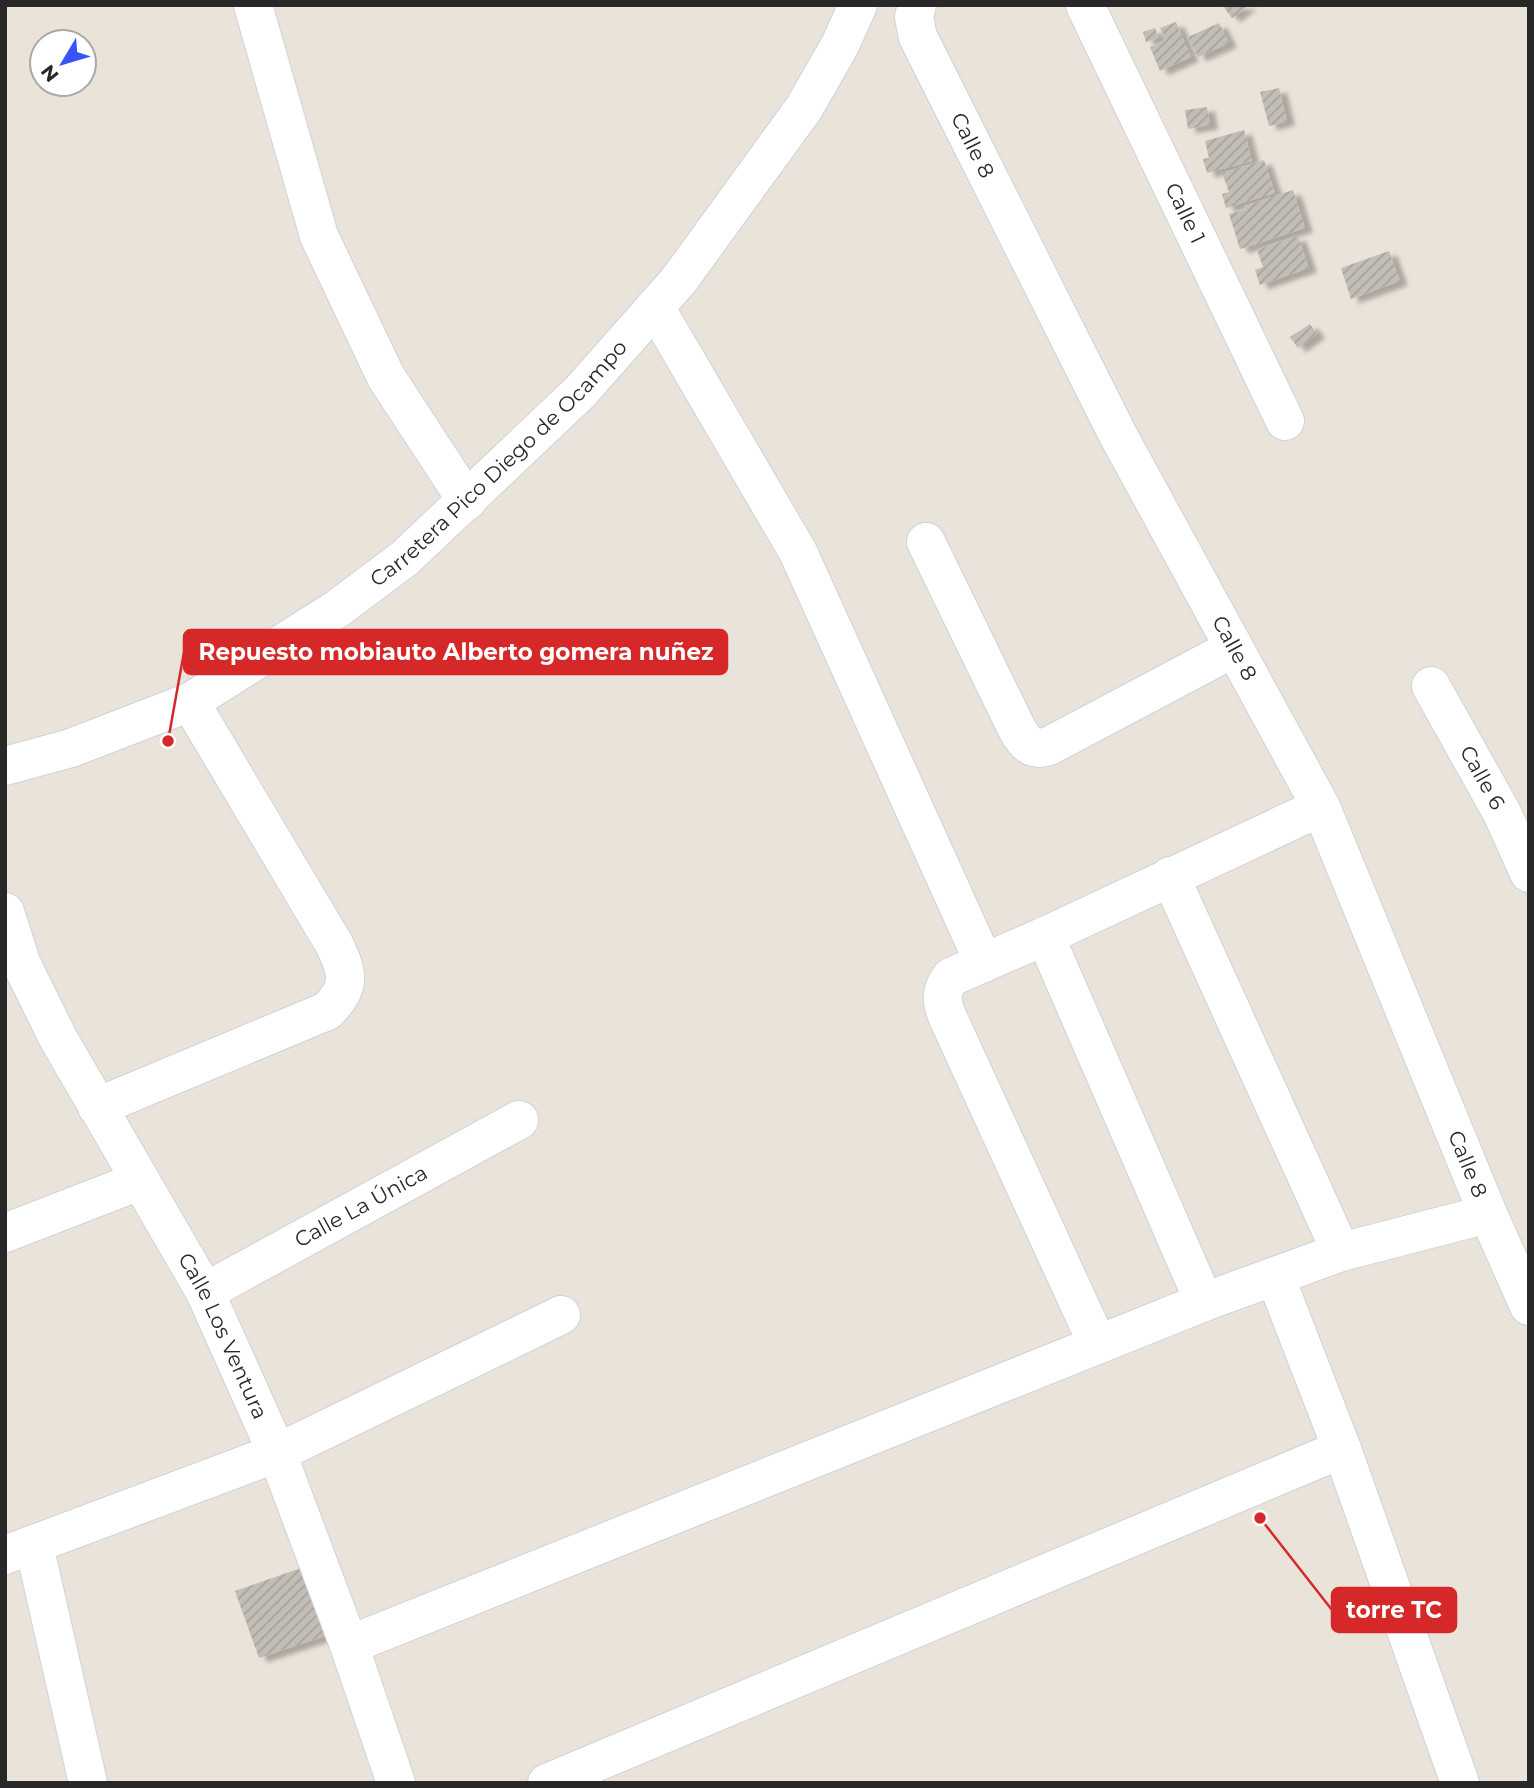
<svg xmlns="http://www.w3.org/2000/svg" width="1534" height="1788" font-family="Montserrat,sans-serif">
<defs>
<pattern id="building-hatch" width="6" height="6" patternUnits="userSpaceOnUse" patternTransform="scale(1.75)"><rect width="6" height="6" fill="#c2bdb5"/><path d="M-1 1l2-2M0 6l6-6M5 7l2-2" fill="none" stroke="#a7a29c"/></pattern>
<filter id="shadow"><feDropShadow dx="8" dy="4.5" stdDeviation="2" flood-color="#0004"/></filter>
</defs>
<rect width="100%" height="100%" fill="#eae3d9"/>
<path fill="url(#building-hatch)" filter="url(#shadow)" d="M1222 5H1249L1232 18Z
M1176 22 1191 57 1160 71 1150 47 1166 40 1160 28Z
M1219 23 1229 43 1198 57 1188 37Z
M1155 28 1159 38 1146 42 1143 32Z
M1279 88 1287 121 1269 126 1260 92Z
M1207 107 1210 125 1188 129 1185 110Z
M1244 130 1252 161 1207 173 1203 159 1209 158 1205 141Z
M1264 160 1275 193 1226 208 1222 194 1229 192 1222 173Z
M1293 190 1305 228 1240 249 1229 214 1246 209 1244 206Z
M1298 236 1309 268 1260 285 1255 270 1263 267 1257 250Z
M1389 251 1400 281 1351 299 1341 268Z
M1310 324 1317 334 1298 348 1290 337Z
M304 1567 328 1635 259 1658 235 1591Z"/>
<g fill="none" stroke-linecap="round" stroke-linejoin="round">
<defs>
<g id="minor">
<path d="M253 5 319 236 386 377 467 501"/>
<path id="s1" d="M917 5 914 17 918 37 1118 435 1321 807 1488 1214 1529 1306"/>
<path id="s2" d="M1085 5 1285 421"/>
<path d="M655 307 798 552 984 963"/>
<path d="M926 542 1017 729C1025 743 1032 752 1049 746L1234 648"/>
<path id="s3" d="M1431 686 1502 813 1529 873"/>
<path id="s4" d="M5 766 71 748 190 702 337 609 405 558 580 392 679 280 804 108 840 45 858 5"/>
<path d="M1170 876 1341 1252"/>
<path id="s5" d="M5 912 22 965 58 1038 205 1292 277 1453 349 1645 396 1783"/>
<path d="M1045 936 1204 1302"/>
<path d="M97 1107 327 1011C352 987 348 973 334 944L190 702"/>
<path d="M5 1233 139 1181"/>
<path d="M1275 1276 1342 1449 1460 1783"/>
<path id="s6" d="M205 1292 519 1120"/>
<path d="M1097 1343 948 1018C941 1002 940 991 951 977L1045 936 1321 807"/>
<path d="M34 1545 88 1783"/>
<path d="M5 1555 277 1453 561 1315"/>
<path d="M349 1645 1204 1302 1341 1252 1488 1214"/>
<path d="M547 1783 1342 1449"/>
</g>
</defs>
<use href="#minor" stroke="#ced1e1" stroke-width="40"/>
<use href="#minor" stroke="#fff" stroke-width="38"/>
</g>
<g text-anchor="middle" stroke-width="7" stroke-linejoin="round" paint-order="stroke">
<g font-size="21" fill="#282828" stroke="#fff">
<text dy="7" stroke="none"><textPath href="#s1" startOffset="154">Calle 8</textPath></text>
<text dy="7" stroke="none"><textPath href="#s2" startOffset="231">Calle 1</textPath></text>
<text dy="7" stroke="none"><textPath href="#s4" startOffset="588">Carretera Pico Diego de Ocampo</textPath></text>
<text dy="7" stroke="none"><textPath href="#s1" startOffset="721">Calle 8</textPath></text>
<text dy="7" stroke="none"><textPath href="#s3" startOffset="105">Calle 6</textPath></text>
<text dy="7" stroke="none"><textPath href="#s1" startOffset="1288">Calle 8</textPath></text>
<text dy="7" stroke="none"><textPath href="#s6" startOffset="178">Calle La Única</textPath></text>
<text dy="7" stroke="none"><textPath href="#s5" startOffset="478">Calle Los Ventura</textPath></text>
</g>
</g>
<path fill="none" stroke="#d62828" stroke-width="2.5" d="M168 741L184 652M1260 1518L1332 1610"/>
<g fill="#d62828" stroke="#fff" stroke-width="2.5">
<circle cx="168" cy="741" r="7"/>
<circle cx="1260" cy="1518" r="7"/>
</g>
<g fill="#d62828" stroke="#d62828" stroke-width="2.5">
<rect x="184" y="630" width="543" height="44" rx="7"/>
<rect x="1332" y="1588" width="124" height="44" rx="7"/>
</g>
<g font-size="23" text-anchor="middle" font-weight="bold" fill="#fff">
<text x="456" y="660">Repuesto mobiauto Alberto gomera nuñez</text>
<text x="1394" y="1618">torre TC</text>
</g>
<rect width="1534" height="1788" fill="none" stroke="#282828" stroke-width="14"/>
<g transform="translate(63 63) rotate(232)"><circle r="33" fill="#ffffff" stroke="#a9a9a9" stroke-width="2"/>
<path d="M0-5L12 26L0 18L-12 26Z" fill="#3654fa"/>
<text y="-10" font-size="19" font-weight="bold" text-anchor="middle" fill="#282828">N</text>
</g>
</svg>
